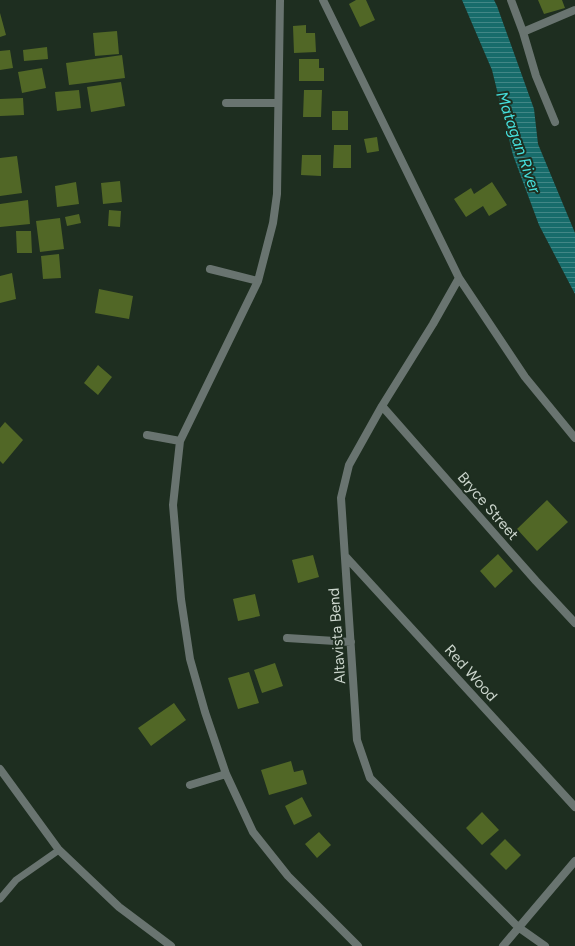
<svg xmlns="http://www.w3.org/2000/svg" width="575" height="946" font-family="Figtree,sans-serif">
<defs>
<pattern id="water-rules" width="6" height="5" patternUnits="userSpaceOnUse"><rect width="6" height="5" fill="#176c6b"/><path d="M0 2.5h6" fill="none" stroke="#428786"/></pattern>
</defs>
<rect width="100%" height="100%" fill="#1e2e20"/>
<path fill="url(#water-rules)" d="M462 0H494L497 6 534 109 538 144 575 233V294L539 225 513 155 492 70Z"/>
<path fill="#516726" d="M356 0H366L375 20 360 27 349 4Z
M538 0H562L565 8 544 14Z
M0 13 6 35 0 37Z
M306 25V33H315L316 52 294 53 293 26Z
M117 31 119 54 95 56 93 33Z
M47 47 48 59 24 61 23 50Z
M10 50 13 68 0 70V51Z
M122 55 125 78 69 85 66 63Z
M299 59H319V68H324V81H299Z
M42 68 46 88 22 93 18 72Z
M121 82 125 106 91 112 87 87Z
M79 90 81 108 57 111 55 92Z
M304 90H322L321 117H303Z
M23 98 24 115 0 116V99Z
M332 111H348V130H332Z
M377 137 379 151 367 153 364 139Z
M334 145H351V168H333Z
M302 155H321V176L301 175Z
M17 156 22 193 0 196V158Z
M120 181 122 202 103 204 101 183Z
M76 182 79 204 57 207 55 186Z
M492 182 507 205 489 216 483 206 466 217 454 199 471 188 474 194Z
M28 200 30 224 0 227V204Z
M109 210 121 211 120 227 108 226Z
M79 214 81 223 67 226 65 217Z
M60 218 64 249 40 252 36 221Z
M16 231H31L32 253H17Z
M59 254 61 278 43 279 41 256Z
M12 273 16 299 0 303V276Z
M99 289 133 296 129 319 95 313Z
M98 365 112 377 98 395 84 383Z
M5 422 23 440 3 464 0 461V428Z
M547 500 568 522 537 551 517 529Z
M498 554 513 571 495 588 480 571Z
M313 555 319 577 298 583 292 560Z
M255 594 260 616 238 621 233 599Z
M275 663 283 686 262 693 254 670Z
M249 672 259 703 238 709 228 678Z
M174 703 186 720 151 746 138 728Z
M291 761 294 772 303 770 307 784 269 795 261 770Z
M302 797 312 816 294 825 285 806Z
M482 812 499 830 482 845 466 828Z
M319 832 331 845 317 858 305 844Z
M505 839 521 855 506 870 490 854Z"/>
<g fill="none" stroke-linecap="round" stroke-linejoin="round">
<path stroke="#697470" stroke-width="7" d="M0 899 16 880 59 850"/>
<path stroke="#697470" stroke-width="8" d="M280 0 277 194 273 223 258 281 180 441 173 505 181 599 190 659 205 712 226 774 253 832 288 876 358 946
M323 0 459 278 525 377 575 438
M511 0 523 32
M226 103H277
M555 122 536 76 523 32 575 10
M210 269 258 281
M459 278 433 324 382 406 349 465 341 498 357 740 370 778 518 927 545 946
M382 406 536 581 575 623
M147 435 180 441
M346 557 575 807
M287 638 351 642
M0 769 59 850 119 907 171 946
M190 785 226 774
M503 946 575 861"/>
</g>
<g text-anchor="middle" stroke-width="4" stroke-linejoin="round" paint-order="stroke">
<g font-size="15" fill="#cbd5cc" stroke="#1e2e20">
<text transform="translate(488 506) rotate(49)" y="5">Bryce Street</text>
<text transform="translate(337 636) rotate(-94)" y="5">Altavista Bend</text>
<text transform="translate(471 673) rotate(48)" y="5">Red Wood</text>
</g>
<g font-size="16" font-style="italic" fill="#46e0dd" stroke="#1e2e20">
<text transform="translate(519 142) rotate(71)" y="6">Matagan River</text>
</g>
</g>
</svg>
